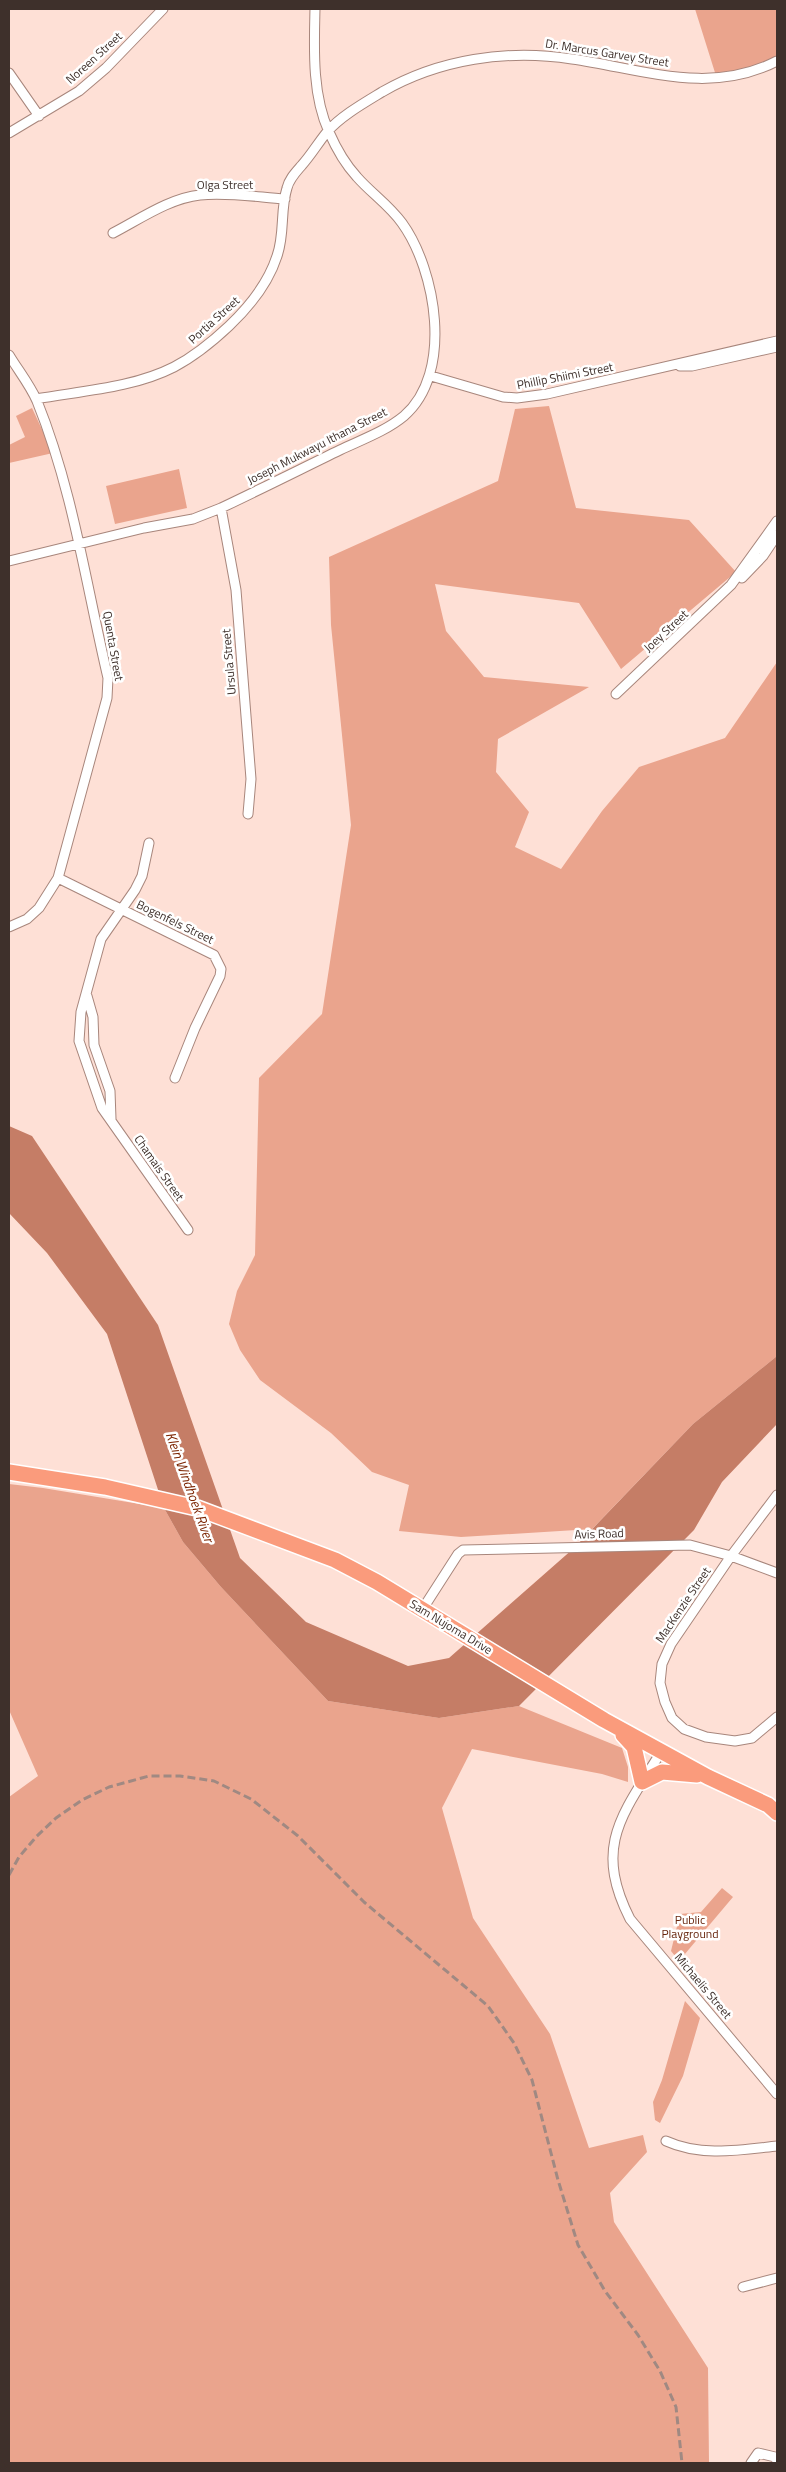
<svg xmlns="http://www.w3.org/2000/svg" width="786" height="2472" font-family="'Titillium Web',sans-serif">
<rect width="100%" height="100%" fill="#fee0d6"/>
<path fill="#eaa48d" d="M695 9H777V61L717 79Z
M549 406 576 508 689 520 736 572 621 669 579 603 435 584 446 631 484 677 589 687 498 739 496 772 529 812 515 847 561 869 602 811 639 767 725 738 777 662V1356L693 1424 592 1529 461 1537 399 1531 409 1485 372 1472 331 1433 260 1380 240 1350 229 1324 237 1291 255 1255 259 1078 322 1014 351 825 331 625 329 557 498 481 515 409Z
M32 408 53 453 9 463V445L25 437 16 416Z
M179 469 187 508 115 524 106 486Z
M9 1484 43 1488 164 1508 183 1542 221 1587 328 1701 439 1718 519 1706 622 1748 628 1767V1782L602 1774 472 1749 442 1808 473 1918 550 2034 589 2148 643 2135 647 2152 610 2193 614 2222 708 2368 709 2463H9V1797L38 1776 9 1710Z
M722 1888 733 1897 679 1961 671 1951 680 1914 701 1912Z
M685 2001 700 2018 683 2076 660 2123 655 2120 653 2102 662 2080Z"/>
<path fill="#c57d66" d="M9 1126 32 1136 158 1325 240 1558 306 1622 408 1666 449 1658 574 1548 693 1424 777 1356V1424L722 1482 694 1530 519 1706 439 1718 328 1701 221 1587 183 1542 164 1508 107 1334 47 1253 9 1213Z"/>
<g fill="none" stroke-linecap="round" stroke-linejoin="round">
<defs>
<path id="street" d="M9 73 39 116
M9 133 79 91 106 68 163 9
M113 233C140 219 170 198 200 195 228 192 257 197 285 199
M9 355C18 370 30 385 37 401 73 490 86 585 108 678L107 698 58 878 39 908 27 919 9 927
M680 366H692L777 347
M431 376 503 397 517 398 547 394 777 341
M36 399C81 391 133 388 174 367 195 356 212 342 229 326 250 306 268 284 277 256 285 234 280 210 287 188 289 179 296 172 302 165 311 155 318 143 327 132 341 116 364 103 382 92 439 59 507 49 572 59 643 69 709 96 777 61
M221 508 236 590 251 779 248 814
M9 561 144 528 193 519 221 508C261 489 301 469 340 450 361 440 386 431 404 416 454 373 436 270 402 223 389 205 371 193 357 177 345 164 336 148 329 132 312 95 314 49 315 9
M742 578 763 556 777 535
M616 694 731 585 777 521
M149 843 142 876 135 890 101 939 81 1012 79 1041 102 1108 188 1230
M58 878 214 955 221 969 220 976 195 1028 175 1078
M87 996 93 1017 94 1045 110 1091 111 1119
M777 1573 731 1556 671 1644 662 1664 660 1683 665 1702 672 1718 684 1729 706 1737 735 1741 752 1738 777 1717
M422 1610 458 1554 463 1550 690 1545 731 1556 777 1495
M661 1752C622 1815 593 1846 630 1919L777 2094
M666 2141C701 2157 740 2150 777 2146
M743 2287 777 2278
M751 2463 758 2453 775 2457 777 2461"/>
<path id="highway" d="M9 1472 105 1487 197 1508 335 1560 377 1582 604 1720 708 1777 768 1805 777 1813
M623 1735 634 1747 642 1782 662 1772 697 1775"/>
</defs>
<use href="#street" stroke="#a8867c" stroke-width="11"/>
<use href="#highway" stroke="#fff" stroke-width="18"/>
<use href="#street" stroke="#fff" stroke-width="9"/>
<use href="#highway" stroke="#fa9b7c" stroke-width="15"/>
<path stroke="#a08982" stroke-width="3" stroke-dasharray="8 4" stroke-linecap="butt" d="M9 1875 19 1857 36 1837 56 1818 82 1800 109 1787 149 1776H180L214 1781 251 1799 298 1836 364 1902 488 2006 514 2043 532 2080 558 2180 578 2245 605 2291 638 2335 660 2371 676 2407 682 2463"/>
</g>
<g text-anchor="middle" stroke-width="5" stroke-linejoin="round" paint-order="stroke">
<g font-size="12" fill="#3e302b" stroke="#fff">
<text transform="translate(607 53) rotate(9)" y="4">Dr. Marcus Garvey Street</text>
<text transform="translate(94 58) rotate(-42)" y="4">Noreen Street</text>
<text x="225" y="189">Olga Street</text>
<text transform="translate(214 320) rotate(-42)" y="4">Portia Street</text>
<text transform="translate(565 376) rotate(-11)" y="4">Phillip Shiimi Street</text>
<text transform="translate(317 446) rotate(-27)" y="4">Joseph Mukwayu Ithana Street</text>
<text transform="translate(666 631) rotate(-43)" y="4">Joey Street</text>
<text transform="translate(113 646) rotate(80)" y="4">Quenta Street</text>
<text transform="translate(229 662) rotate(-95)" y="4">Ursula Street</text>
<text transform="translate(175 922) rotate(26)" y="4">Bogenfels Street</text>
<text transform="translate(159 1168) rotate(55)" y="4">Chamais Street</text>
<text transform="translate(599 1534) rotate(-2)" y="4">Avis Road</text>
<text transform="translate(683 1605) rotate(-56)" y="4">MacKenzie Street</text>
<text transform="translate(451 1627) rotate(31)" y="4">Sam Nujoma Drive</text>
<text transform="translate(703 1986) rotate(50)" y="4">Michaelis Street</text>
</g>
<g font-size="12" fill="#67260e" stroke="#fff">
<text x="690" y="1924">Public<tspan x="690" dy="14">Playground</tspan></text>
</g>
<g font-size="14" font-style="italic" fill="#7d2705" stroke="#fff">
<text transform="translate(190 1487) rotate(70)" y="5">Klein Windhoek River</text>
</g>
</g>
<rect width="786" height="2472" fill="none" stroke="#3e302b" stroke-width="20"/>
</svg>
